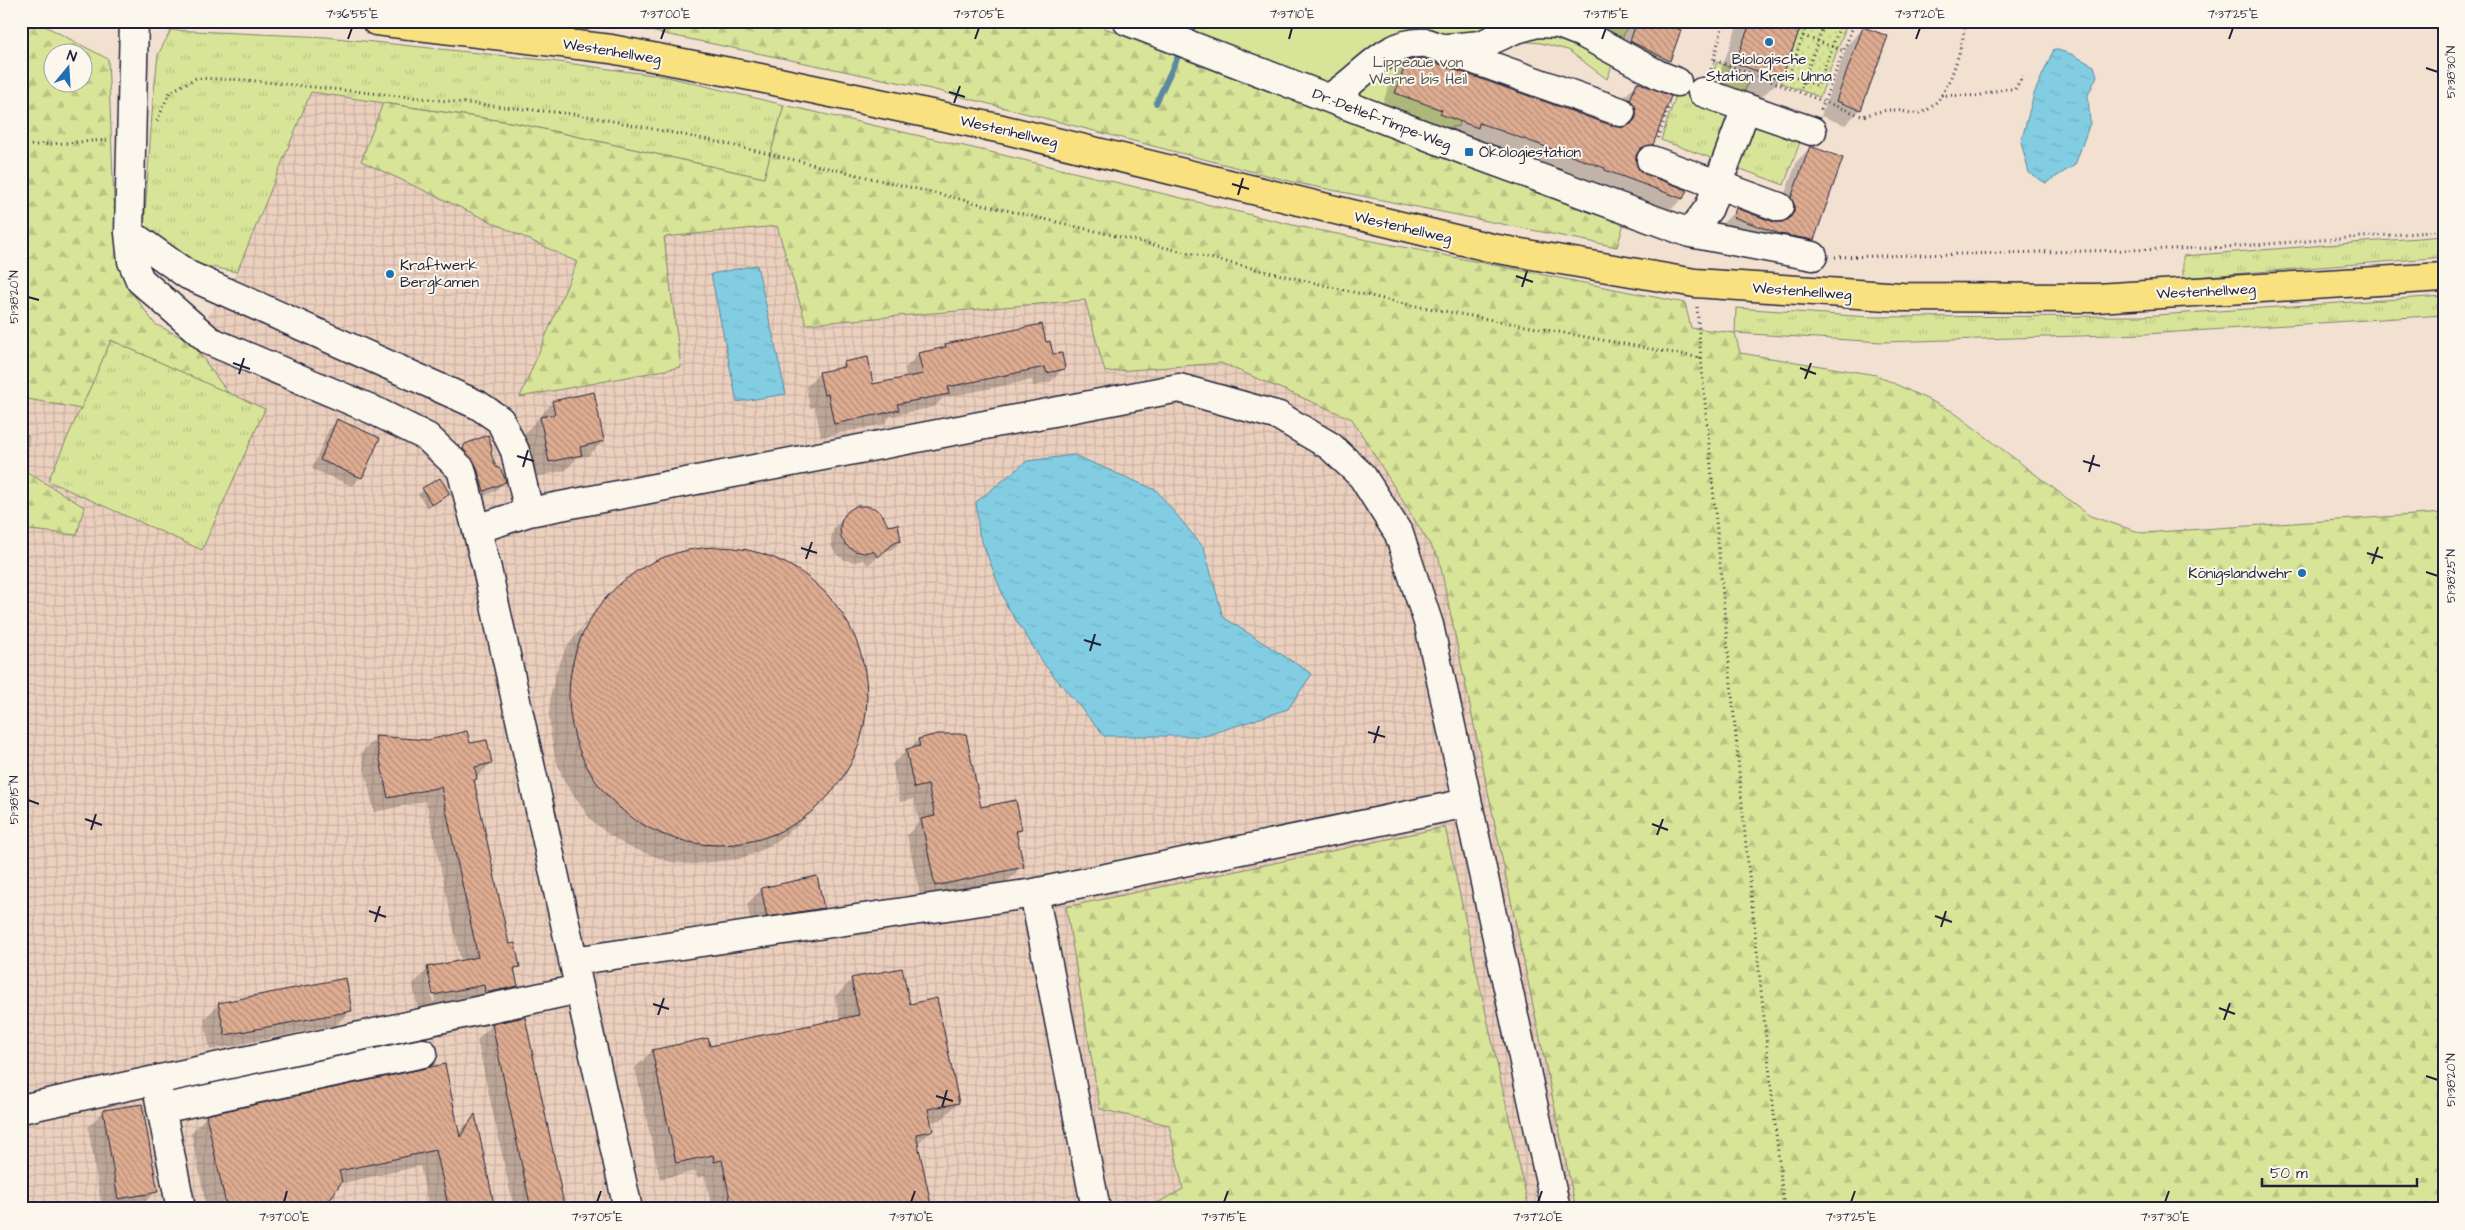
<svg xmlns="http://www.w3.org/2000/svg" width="2465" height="1230" font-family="'Architects Daughter',sans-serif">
<defs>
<pattern id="industrial-grid" width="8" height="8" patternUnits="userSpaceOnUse" patternTransform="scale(1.25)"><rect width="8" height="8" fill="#ecd0be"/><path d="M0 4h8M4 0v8" fill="none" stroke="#cab2a4"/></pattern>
<pattern id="grass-tufts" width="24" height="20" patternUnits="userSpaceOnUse" patternTransform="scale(1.25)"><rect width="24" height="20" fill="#d8e598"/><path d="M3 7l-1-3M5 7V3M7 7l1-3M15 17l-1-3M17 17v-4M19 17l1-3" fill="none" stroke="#b9c484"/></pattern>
<pattern id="forest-firs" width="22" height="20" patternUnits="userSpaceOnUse" patternTransform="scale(1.25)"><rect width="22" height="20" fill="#d8e598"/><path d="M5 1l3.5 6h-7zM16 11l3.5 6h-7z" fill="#b9c484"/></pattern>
<pattern id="garden-dots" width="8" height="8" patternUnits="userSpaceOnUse" patternTransform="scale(1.25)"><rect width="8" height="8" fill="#d8e598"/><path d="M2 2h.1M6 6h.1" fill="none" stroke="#b9c484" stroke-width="1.8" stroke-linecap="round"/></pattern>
<pattern id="water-ripples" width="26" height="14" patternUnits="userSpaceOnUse" patternTransform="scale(1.25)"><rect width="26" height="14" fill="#82cde2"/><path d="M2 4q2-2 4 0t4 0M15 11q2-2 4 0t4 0" fill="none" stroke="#70b0c3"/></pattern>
<pattern id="building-back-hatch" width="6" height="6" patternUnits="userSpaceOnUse" patternTransform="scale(1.25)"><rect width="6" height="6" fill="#deac91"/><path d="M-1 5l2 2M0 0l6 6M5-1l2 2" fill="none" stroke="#b48c78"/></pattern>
</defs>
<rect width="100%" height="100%" fill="#f2e0d1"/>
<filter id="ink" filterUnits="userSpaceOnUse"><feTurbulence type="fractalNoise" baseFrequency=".02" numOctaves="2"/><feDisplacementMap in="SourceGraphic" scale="10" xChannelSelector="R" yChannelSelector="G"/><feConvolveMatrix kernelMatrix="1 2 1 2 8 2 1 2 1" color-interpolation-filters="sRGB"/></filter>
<g filter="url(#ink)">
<path fill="url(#industrial-grid)" d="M311 92 516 123 1409 331 1782 1209H21V214L114 200 127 286 155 324 191 342 237 272Z"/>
<path fill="url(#grass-tufts)" stroke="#7d846a" d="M171 30 326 37 544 60 668 77 784 105 764 178 516 123 311 92 237 272 196 264 144 227 153 101 158 55Z
M1717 62 1738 71 1743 80 1748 83 1742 98 1709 82Z
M1679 86 1723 103 1732 113 1712 176 1705 174 1711 158 1661 140Z
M1748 122 1800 142 1784 185 1738 168Z
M2444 236V257L2183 278V256Z
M2444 296V315L2145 334 1882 342 1735 333 1736 308 1870 317 2142 316Z
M111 340 265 409 202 550 48 481Z"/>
<path fill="url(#forest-firs)" stroke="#7d846a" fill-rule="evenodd" d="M602 21H1086L1624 223 1617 247 1297 183 931 89Z
M45 26 108 59 114 200 127 286 155 324 191 342 228 393 111 340 81 409 28 399 21 393V27ZM52 52H82V82H52Z
M383 103 516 123 764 178 784 105 986 151 1297 226 1685 303 1691 328 1735 333 1740 353 1876 375 1952 411 2090 516 2142 533 2444 513V1209H1576L1439 559 1352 419 1221 363 1105 372 1085 300 806 324 777 226 664 237 681 367 520 397 577 262 361 161Z
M21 430 28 436 27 472 84 507 77 535 21 529Z
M1445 827 1529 1209H1146L1183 1189 1169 1125 1100 1109 1066 907Z"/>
<path fill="#d8e598" stroke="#7d846a" d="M1150 21H1629L1607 79 1568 50 1541 43 1506 40 1479 53 1466 85 1459 126 1435 130Z"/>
<path fill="url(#garden-dots)" stroke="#7d846a" d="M1803 21H1848L1820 97 1780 83Z"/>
<path fill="url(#water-ripples)" stroke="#5c899f" d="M2054 49 2071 54 2094 66 2097 76 2088 95 2090 123 2075 165 2046 183 2029 173 2021 142 2034 94Z
M757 265 786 394 737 402 711 274Z
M1074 455 1156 490 1204 548 1223 617 1312 674 1288 709 1205 736H1104L1044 664 1007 606 979 534 976 502 1027 461Z"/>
<path fill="#0003" fill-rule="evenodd" d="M1574 21H1660L1658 24 1680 31 1669 61 1655 74 1618 55 1623 40Z
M1739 21H1802L1780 79 1760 99 1716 83Z
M1863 29 1887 37 1860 110 1845 125 1821 116 1848 44Z
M1407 62 1616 128 1622 129 1623 98 1637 84 1652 144 1635 160 1638 170 1645 176 1685 190 1682 199 1667 213 1381 108 1392 77Z
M1810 148 1813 240 1799 253 1720 231 1723 223 1737 209 1781 223 1778 212 1797 161Z
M1045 343 1052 356 1064 368 1050 382 1033 386 1032 380 943 398 934 407 891 416 884 424 821 437 815 407 810 408 806 387 820 373 837 370 844 363 872 386 907 379 905 368 919 354 942 349 946 345Z
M553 402 603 441 588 456 577 458 566 470 535 477 525 433Z
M338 421 361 477 352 486 312 469 329 429Z
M466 445 489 454 495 468 505 481 495 491 474 500 455 455Z
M439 479 448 494 427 508 418 494Z
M848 512 888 528 900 541 891 550 883 552 868 565 864 560 854 562 845 560 837 555 832 548 831 539 833 530Z
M717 548 763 554 803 574 820 588 847 623 856 642 863 663 866 701 865 720 854 756 835 788 798 825 780 839 760 851 739 859 693 864 670 862 627 846 608 834 590 819 564 781 556 760 551 737 549 714 551 692 557 669 566 648 602 602 581 631 583 633 614 591 651 564 694 550Z
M376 738 469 745 491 763 473 781 508 946 518 967 514 971 517 986 502 1001 418 1010 413 984 428 969 461 962 426 801 374 812 361 753ZM428 978H431L436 1001 433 1002Z
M919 740 980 808 1021 830 1016 835 1022 866 1008 881 921 900 907 835 919 822 914 799 900 802 892 764Z
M762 889 823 908 808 923 752 931 747 904Z
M852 980 909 1005 958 1103 941 1120 930 1122 931 1130 917 1145 931 1209H712L705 1176 697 1178 696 1171 660 1179 635 1068 652 1051 709 1048 840 1020 835 996Z
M219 1004 351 1010 336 1025 210 1050 204 1019Z
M492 1025 563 1209H514L477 1040Z
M141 1105 156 1191 141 1206 102 1209 88 1127 103 1112Z
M207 1116 458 1133 474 1117 494 1209H429L420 1166 339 1184 322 1209H207L191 1133Z"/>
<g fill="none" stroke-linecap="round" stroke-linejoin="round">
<path stroke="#5c899f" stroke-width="6" d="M1188 36 1197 21
M1156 103 1182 48"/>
</g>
<path fill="url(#building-back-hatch)" stroke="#22223b" d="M1637 21H1652L1681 30 1670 61 1630 41Z
M1751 21H1803L1781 80 1735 63Z
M1863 27 1888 36 1861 110 1836 101Z
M1414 59H1425L1616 127H1623L1631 124 1636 118V109L1630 100 1637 82 1671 96 1653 145 1641 148 1636 155V162L1639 170 1645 174 1687 190 1683 199 1605 170V168L1479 123 1478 128 1440 114 1442 110 1395 93 1407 61Z
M1810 146 1843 158 1814 240 1780 234 1733 217 1736 208 1774 222H1782L1789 219 1794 212V204L1791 198Z
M1042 324 1046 342 1050 341 1053 354 1062 353 1065 369 1047 373 1045 367 948 387 949 394 897 404 899 410 834 424 828 394 824 395 819 372 844 367 843 362 868 357 873 384 923 374 918 353 946 347 945 344Z
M594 392 604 441 580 447 582 455 549 462 540 417 555 414 552 401Z
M337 419 380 438 362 478 320 460Z
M488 435 492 449 491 454 496 467 501 469 506 482 484 491 476 465 463 449 465 444Z
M440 478 450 494 432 505 422 488Z
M856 506H865L874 508 882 514 888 526 898 524 901 541 894 543 878 557 873 551 864 553 855 551 847 546 841 538 840 528 842 519 848 511Z
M569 696a149 149 0 1 1 298 0a149 149 0 1 1-298 0Z
M467 731 470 743 487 740 492 763 475 767 477 779 474 780 509 944 515 943 520 967 514 968 518 986 485 993 484 985 433 995 427 967 478 957 441 787 388 798 375 736 428 740Z
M938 734H966L981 807 1016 800 1022 830 1016 831 1024 867 935 886 921 819 935 816 928 785 914 788 906 749 920 746 918 739Z
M817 876 824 908 767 917 761 888Z
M902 968 910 1004 937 998 959 1103 928 1109 933 1131 916 1134 932 1209H732L722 1160 714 1162 713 1155 676 1163 652 1050 708 1038 710 1046 859 1015 851 978Z
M346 978 352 1011 225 1035 218 1003Z
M525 1017 565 1209H531L492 1024Z
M445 1064 460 1137 475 1114 495 1209H449L436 1150 339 1171 342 1181 324 1209H227L206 1115Z
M142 1104 158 1192 118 1199 103 1110Z"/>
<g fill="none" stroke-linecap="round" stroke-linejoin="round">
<defs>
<path id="minor" d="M134 21 129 233 132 261 140 280 210 341 371 409 427 437 461 469 487 569 628 1209
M1127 21 1469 152 1690 233 1813 256
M1447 48 1481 45 1513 30 1537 23 1559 24 1582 33 1659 75 1677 82
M1329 98C1362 79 1385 39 1427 43L1621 112
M1746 108 1812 131
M1651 160 1779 207
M129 233 188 275 478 405 500 420 515 451 529 512 477 529
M1690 233 1709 208 1746 108 1702 92
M529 512 1179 388 1279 416 1330 446 1362 476 1399 534 1429 625 1556 1209
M1034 893 1467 803
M573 961 1034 893 1096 1209
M158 1092 181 1209
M21 1109 579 989
M161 1109 423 1053"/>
<path id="major" d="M376 21 611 49 760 78 1002 129 1492 248 1695 283 1902 297 2096 298 2444 277"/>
</defs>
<use href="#minor" stroke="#22223b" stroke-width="31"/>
<use href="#major" stroke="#22223b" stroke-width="31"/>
<path stroke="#22223b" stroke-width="3" stroke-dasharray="1 4" stroke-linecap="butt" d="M1808 21 1789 75 1818 86 1840 25 1831 21
M1803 36 1844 51
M1715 60 1862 116C1872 114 1882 110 1892 110 1901 110 1910 114 1919 113 1948 108 1962 46 1966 21
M1711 69 1724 21
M1801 88 1825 21
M1941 95 1977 96 2003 89H2015L2023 76
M1821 110 1855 21
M157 121 170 92 196 78 246 80 582 115 714 141 1400 303 1701 358 1746 846 1784 1209
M1658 138 1670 104
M21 146 108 140
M1835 257 2212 248 2444 231
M1697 307 1701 358"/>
<use href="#minor" stroke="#fbf7ec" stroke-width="28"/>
<use href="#major" stroke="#fae180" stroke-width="28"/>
</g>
</g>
<path fill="none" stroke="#22223b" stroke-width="2" d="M348 39 352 28M661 39 665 28M975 39 979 28M1289 39 1292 28M1602 39 1606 28M1916 39 1920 28M2229 39 2233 28M2426 68 2438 72M949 92 965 97M954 103 960 86M1232 184 1249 189M1238 195 1243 178M1516 276 1533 282M1522 287 1527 271M28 297 39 300M233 363 250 369M1800 368 1816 374M239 374 244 358M1805 379 1811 363M517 456 534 461M2083 461 2100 466M523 467 528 450M2089 472 2094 455M801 548 817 553M2367 553 2383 558M806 559 812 542M2372 564 2378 547M2426 572 2438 576M1084 640 1101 645M1090 651 1095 634M1368 732 1385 737M1374 743 1379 726M28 800 39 804M85 819 102 825M1652 824 1668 830M91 830 96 814M1657 835 1663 819M369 911 386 917M1935 916 1952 922M375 922 380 906M1941 927 1946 911M653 1004 669 1009M2219 1008 2235 1014M658 1015 664 998M2224 1020 2230 1003M2426 1076 2438 1080M936 1096 953 1101M942 1107 947 1090M284 1202 287 1191M597 1202 601 1191M911 1202 915 1191M1224 1202 1228 1191M1538 1202 1542 1191M1851 1202 1855 1191M2165 1202 2169 1191"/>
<g fill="#1f6fb2" stroke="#fbf7ec" stroke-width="2">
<circle cx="1769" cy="42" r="5"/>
<rect x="1464" y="147" width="10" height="10" rx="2.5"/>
<circle cx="390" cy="274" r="5"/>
<circle cx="2302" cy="573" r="5"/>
</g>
<g text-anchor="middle" stroke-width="4" stroke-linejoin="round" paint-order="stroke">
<g font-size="15" fill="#22223b" stroke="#fbf7ec">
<text transform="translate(612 51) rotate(9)" y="5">Westenhellweg</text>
<text transform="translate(1382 119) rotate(21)" y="5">Dr.-Detlef-Timpe-Weg</text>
<text transform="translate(1009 131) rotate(13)" y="5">Westenhellweg</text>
<text transform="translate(1403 227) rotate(13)" y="5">Westenhellweg</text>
<text transform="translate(1802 291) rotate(4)" y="5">Westenhellweg</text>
<text transform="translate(2206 291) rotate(-3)" y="5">Westenhellweg</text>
</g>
<g font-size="15" fill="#22223b" stroke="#fbf7ec" text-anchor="start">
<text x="1769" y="64" text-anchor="middle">Biologische<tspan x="1769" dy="17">Station Kreis Unna</tspan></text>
<text x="1479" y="157">Ökologiestation</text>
<text x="400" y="270">Kraftwerk<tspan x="400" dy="17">Bergkamen</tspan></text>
<text x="2292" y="578" text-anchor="end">Königslandwehr</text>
</g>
<g font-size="15" fill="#505352" stroke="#fbf7ec">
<text x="1418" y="67">Lippeaue von<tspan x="1418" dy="17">Werne bis Heil</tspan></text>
</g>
</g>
<rect width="2465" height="1230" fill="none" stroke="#fbf7ec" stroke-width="55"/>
<g transform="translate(68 68) rotate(18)"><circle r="24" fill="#fbf7ec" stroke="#a4a2a5"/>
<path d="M0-4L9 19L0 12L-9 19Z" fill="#1f6fb2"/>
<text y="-8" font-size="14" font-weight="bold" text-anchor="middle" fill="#22223b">N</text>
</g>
<path d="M2262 1178v8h155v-8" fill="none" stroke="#22223b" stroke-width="2.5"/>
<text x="2270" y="1178" font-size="15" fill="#22223b" stroke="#fbf7ec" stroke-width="4" paint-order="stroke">50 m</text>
<rect x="28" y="28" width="2410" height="1174" fill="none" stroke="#22223b" stroke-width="2"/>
<g font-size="12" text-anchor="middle" fill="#22223b">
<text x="352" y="18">7°36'55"E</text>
<text x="665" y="18">7°37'00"E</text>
<text x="979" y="18">7°37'05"E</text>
<text x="1292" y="18">7°37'10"E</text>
<text x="1606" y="18">7°37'15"E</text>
<text x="1920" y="18">7°37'20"E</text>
<text x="2233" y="18">7°37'25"E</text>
<text transform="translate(2451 72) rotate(-90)" y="4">51°38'30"N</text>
<text transform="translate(14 297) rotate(-90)" y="4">51°38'20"N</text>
<text transform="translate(2451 576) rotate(-90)" y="4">51°38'25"N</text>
<text transform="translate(14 800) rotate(-90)" y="4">51°38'15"N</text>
<text transform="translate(2451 1080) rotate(-90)" y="4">51°38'20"N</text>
<text x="284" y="1221">7°37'00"E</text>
<text x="597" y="1221">7°37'05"E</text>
<text x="911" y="1221">7°37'10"E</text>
<text x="1224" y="1221">7°37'15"E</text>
<text x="1538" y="1221">7°37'20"E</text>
<text x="1851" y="1221">7°37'25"E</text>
<text x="2165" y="1221">7°37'30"E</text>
</g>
</svg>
